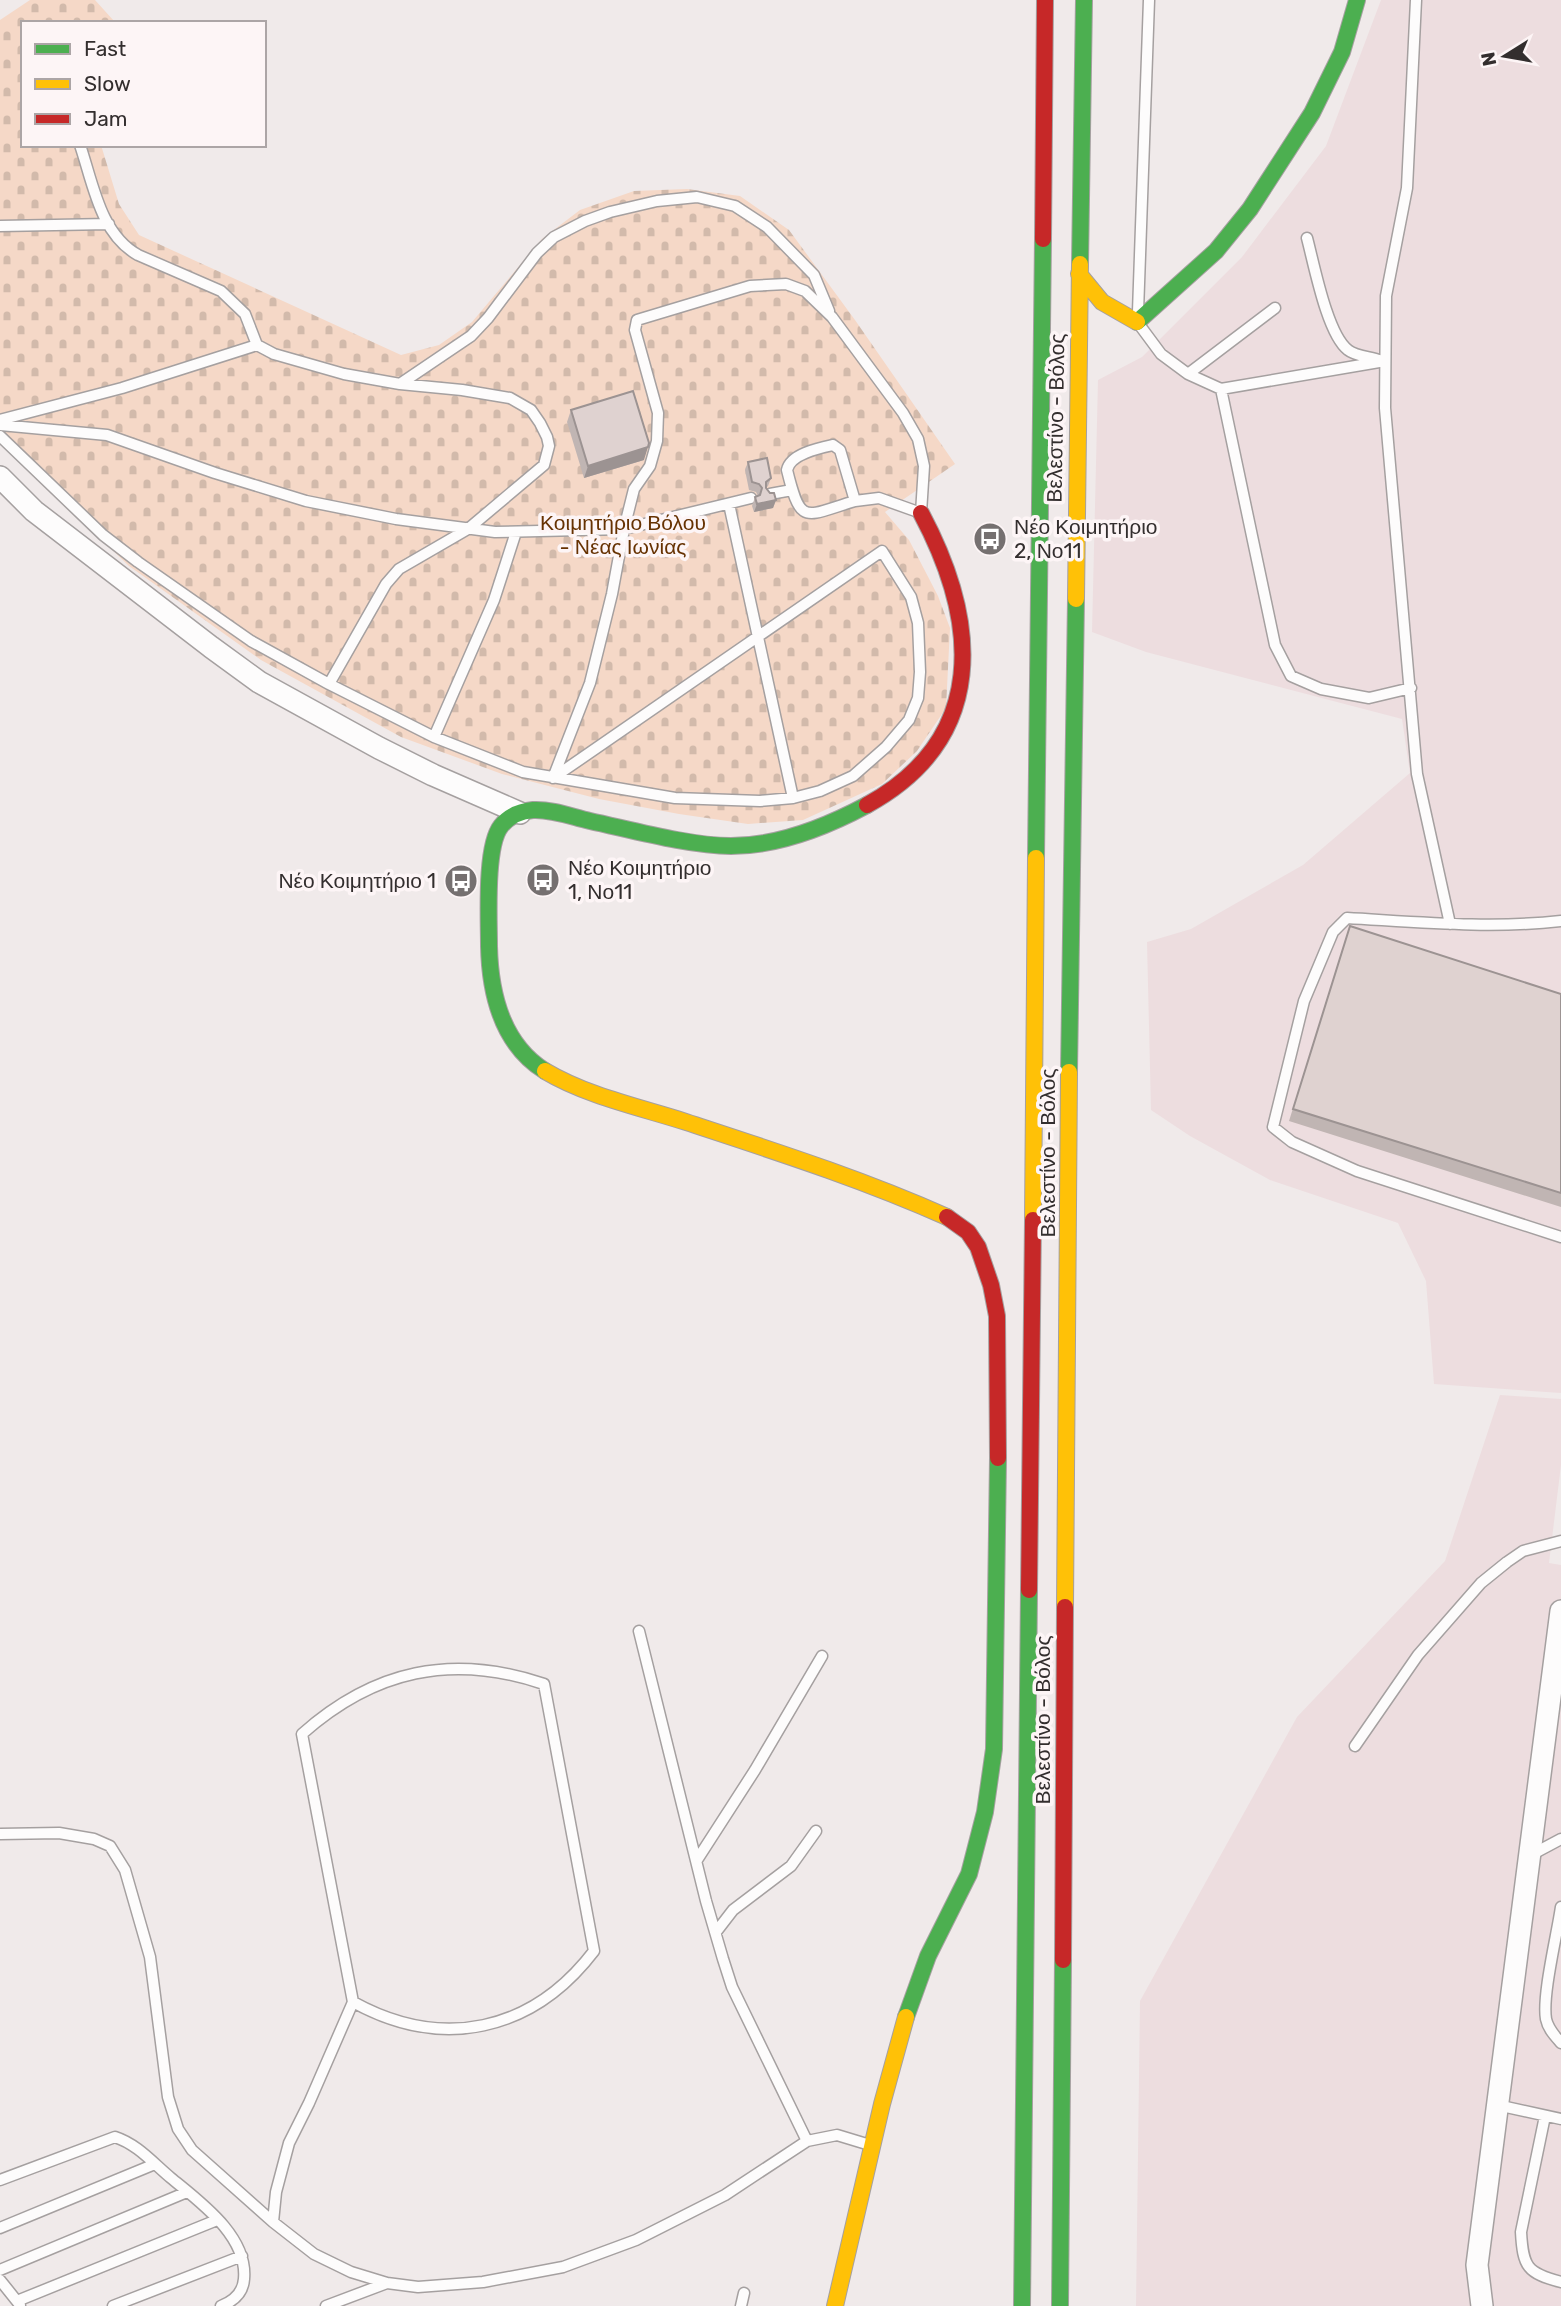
<svg xmlns="http://www.w3.org/2000/svg" width="1561" height="2306" font-family="Rubik,sans-serif">
<defs>
<pattern id="cemetery-stones" width="16" height="16" patternUnits="userSpaceOnUse" patternTransform="scale(1.75)"><rect width="16" height="16" fill="#f5d8c7"/><path d="M2 7V4a2 2 0 0 1 4 0v3zM10 15v-3a2 2 0 0 1 4 0v3z" fill="#d2baab"/></pattern>
</defs>
<rect width="100%" height="100%" fill="#f0eaea"/>
<path fill="#eddddf" d="M1381 0H1561V1393L1434 1384 1426 1281 1398 1223 1270 1180 1190 1136 1151 1110 1147 942 1191 929 1303 865 1410 773 1402 719 1146 652 1092 632 1098 380 1142 357 1242 257 1326 146Z
M1500 1395 1561 1399V1465L1549 1563 1561 1565V2306H1136L1140 2001 1297 1717 1445 1561Z"/>
<path fill="url(#cemetery-stones)" d="M30 0H95L114 21 113 23H23V145H101L119 204 139 235 401 355 439 345 472 322 542 239 580 210 634 191 687 189 740 196 789 230 855 320 955 464 885 512 909 540 938 596 950 628 946 708 917 751 882 784 803 820 748 824 679 814 599 799 502 774 401 737 261 660 129 566 0 442V20Z"/>
<g fill="none" stroke-linecap="round" stroke-linejoin="round">
<defs>
<path id="lane" d="M1416 0 1407 188 1386 296 1385 408 1417 774 1450 924
M80 145C93 183 100 234 138 255L221 291 245 314 257 345 274 354 344 374 400 384 462 390 510 398 531 410 540 423 547 437 549 446 544 465 468 529 399 569 386 584 329 684
M0 226 109 224
M1307 238C1314 264 1327 334 1348 350 1355 356 1370 357 1379 360
M1138 312 1149 0
M1141 327 1161 354 1188 374 1221 389 1385 361
M1188 374 1275 308
M400 384 471 336 488 318 537 253 554 237 585 221 610 212 657 201 697 197 735 206 767 227 814 275 829 311
M1221 389 1275 645 1291 676 1321 689 1369 698 1411 688
M0 420 122 388 257 345
M0 425 107 435 215 473 306 501 396 519 495 532 624 529 751 498
M0 436 103 535 138 562 251 641 329 684 434 737 523 772 675 798 760 801 793 798 820 791 853 776 886 747 909 720 918 698 920 672 918 623 911 597 882 551 553 778
M833 445 840 450 855 501C804 516 801 527 787 470 790 454 819 448 833 445Z
M770 494 792 490
M729 504 793 798
M434 737 494 600 516 532
M553 778 590 683 612 594 624 529 634 489 650 466 657 441 658 413 635 330 637 320 750 286 786 284 805 291 832 317 903 413 918 439 924 466 921 513 879 498 855 501
M1561 921C1490 929 1418 922 1347 918L1333 932 1304 1001 1273 1127 1292 1142 1357 1171 1561 1237
M639 1631 706 1901 723 1959 732 1987 807 2141
M1355 1746 1418 1655 1481 1583 1507 1562 1523 1551 1561 1541
M0 1834 59 1833 94 1839 110 1846 125 1870 150 1957 168 2097 178 2129 192 2150 273 2222 314 2254 351 2272 387 2283 418 2287 483 2282 563 2267 636 2240 725 2195 807 2141 837 2135 870 2145
M1529 1856 1561 1839
M697 1860 755 1770 822 1656
M1561 1907C1557 1935 1542 1995 1546 2019 1548 2029 1555 2036 1561 2043
M716 1932 733 1910 791 1866 816 1831
M1497 2105 1561 2119
M1545 2116 1521 2232C1523 2267 1527 2273 1561 2282
M0 2180 115 2137C137 2144 153 2163 171 2178 200 2202 248 2236 244 2279 243 2293 234 2301 221 2306
M273 2222 276 2192 289 2143 309 2103 353 2002 302 1734C374 1670 452 1653 544 1684L594 1951C532 2032 442 2051 353 2002
M0 2228 155 2164
M0 2270 187 2192
M0 2280 20 2305
M17 2301 217 2220
M113 2306 242 2256
M326 2306 387 2283
M741 2306 744 2293"/>
<path id="street" d="M0 477 34 511 211 647 259 682 379 748 433 775 520 813
M1482 2306 1477 2265 1561 1611"/>
<path id="fast" d="M1080 264 1084 0
M1137 322 1216 251 1250 209 1312 113 1342 52 1357 0
M1036 858 1043 239
M545 1071C502 1044 490 994 489 946 489 919 485 846 501 826 509 816 521 811 533 810 553 809 572 817 590 821 632 830 690 846 731 846 779 846 826 827 867 805
M1069 1072 1076 599
M906 2017 928 1956 969 1874 985 1812 994 1749 998 1458
M1022 2306 1029 1590
M1060 2306 1063 1960"/>
<path id="slow" d="M1079 274 1102 302 1137 322
M1076 599 1080 264
M545 1071C587 1096 639 1107 686 1122 774 1151 862 1179 947 1217
M1033 1220 1036 858
M1065 1607 1069 1072
M835 2306 882 2104 906 2017"/>
<path id="jam" d="M1043 239 1045 0
M867 805C989 738 979 622 921 513
M947 1217 968 1232 978 1247 991 1285 997 1316 998 1458
M1029 1590 1033 1220
M1063 1960 1065 1607"/>
</defs>
<use href="#lane" stroke="#a5a0a0" stroke-width="13"/>
<use href="#street" stroke="#a5a0a0" stroke-width="24"/>
<use href="#fast" stroke="#a5a0a0" stroke-width="18"/>
<use href="#slow" stroke="#a5a0a0" stroke-width="18"/>
<use href="#jam" stroke="#a5a0a0" stroke-width="18"/>
<use href="#lane" stroke="#fdfcfc" stroke-width="10"/>
<use href="#street" stroke="#fdfcfc" stroke-width="21"/>
<use href="#fast" stroke="#4caf50" stroke-width="16"/>
<use href="#slow" stroke="#ffc107" stroke-width="16"/>
<use href="#jam" stroke="#c62828" stroke-width="16"/>
</g>
<path fill="#c0b5b3" d="M571 410 644 460 584 478 567 422Z
M748 462 771 478 768 486 766 488 776 500 773 508 754 512 752 506 755 497 758 496 756 492 749 490 745 470Z
M1350 926 1561 994V1207L1289 1121Z"/>
<path fill="#9c9392" d="M648 447 644 460 584 478 588 466Z
M776 500 773 508 754 512 757 504Z"/>
<path fill="#dfd2d0" stroke="#9c9392" stroke-width="2" d="M633 391 649 443 648 447 588 466 571 410Z
M767 458 771 478 766 482V488L770 493H774L776 500 757 504 755 497 760 495 762 488 759 484 752 482 748 462Z
M1350 926 1561 994V1193L1293 1109Z"/>
<defs>
<symbol id="bus-disc" viewBox="-11 -11 22 22"><circle r="9.5" fill="#757070" stroke="#fdf5f6"/><path d="M-5-6H5V4H4V6H2V4H-2V6H-4V4H-5ZM-3.5-4V0h7V-4ZM-3.5 1.2v1.5H-2V1.2ZM2 1.2v1.5H3.5V1.2Z" fill="#fff"/></symbol>
</defs>
<g fill-rule="evenodd">
<use href="#bus-disc" x="971" y="520" width="38" height="38"/>
<use href="#bus-disc" x="524" y="861" width="38" height="38"/>
<use href="#bus-disc" x="442" y="862" width="38" height="38"/>
</g>
<g text-anchor="middle" stroke-width="7" stroke-linejoin="round" paint-order="stroke">
<g font-size="21" fill="#332e2e" stroke="#fdf5f6">
<text transform="translate(1056 418) rotate(-89)" y="7">Βελεστίνο - Βόλος</text>
<text transform="translate(1048 1153) rotate(-90)" y="7">Βελεστίνο - Βόλος</text>
<text transform="translate(1043 1720) rotate(-90)" y="7">Βελεστίνο - Βόλος</text>
</g>
<g font-size="21" fill="#663202" stroke="#fdf5f6">
<text x="623" y="530">Κοιμητήριο Βόλου<tspan x="623" dy="24">- Νέας Ιωνίας</tspan></text>
</g>
<g font-size="21" fill="#332e2e" stroke="#fdf5f6" text-anchor="start">
<text x="1014" y="534">Νέο Κοιμητήριο<tspan x="1014" dy="24">2, Νο11</tspan></text>
<text x="568" y="875">Νέο Κοιμητήριο<tspan x="568" dy="24">1, Νο11</tspan></text>
<text x="436" y="888" text-anchor="end">Νέο Κοιμητήριο 1</text>
</g>
</g>
<rect x="21" y="21" width="245" height="126" fill="#fdf5f6" stroke="#aca5a6" stroke-width="2"/>
<rect x="35" y="44" width="35" height="10" fill="#4caf50" stroke="#aca5a6" stroke-width="2"/>
<text x="84" y="56" font-size="21" fill="#332e2e">Fast</text>
<rect x="35" y="79" width="35" height="10" fill="#ffc107" stroke="#aca5a6" stroke-width="2"/>
<text x="84" y="91" font-size="21" fill="#332e2e">Slow</text>
<rect x="35" y="114" width="35" height="10" fill="#c62828" stroke="#aca5a6" stroke-width="2"/>
<text x="84" y="126" font-size="21" fill="#332e2e">Jam</text>
<g transform="translate(1505 56) rotate(259)" stroke="#fdf5f6" stroke-width="5" paint-order="stroke">
<path d="M0-5L12 26L0 18L-12 26Z" fill="#332e2e"/>
<text y="-10" font-size="19" font-weight="bold" text-anchor="middle" fill="#332e2e">N</text>
</g>
</svg>
